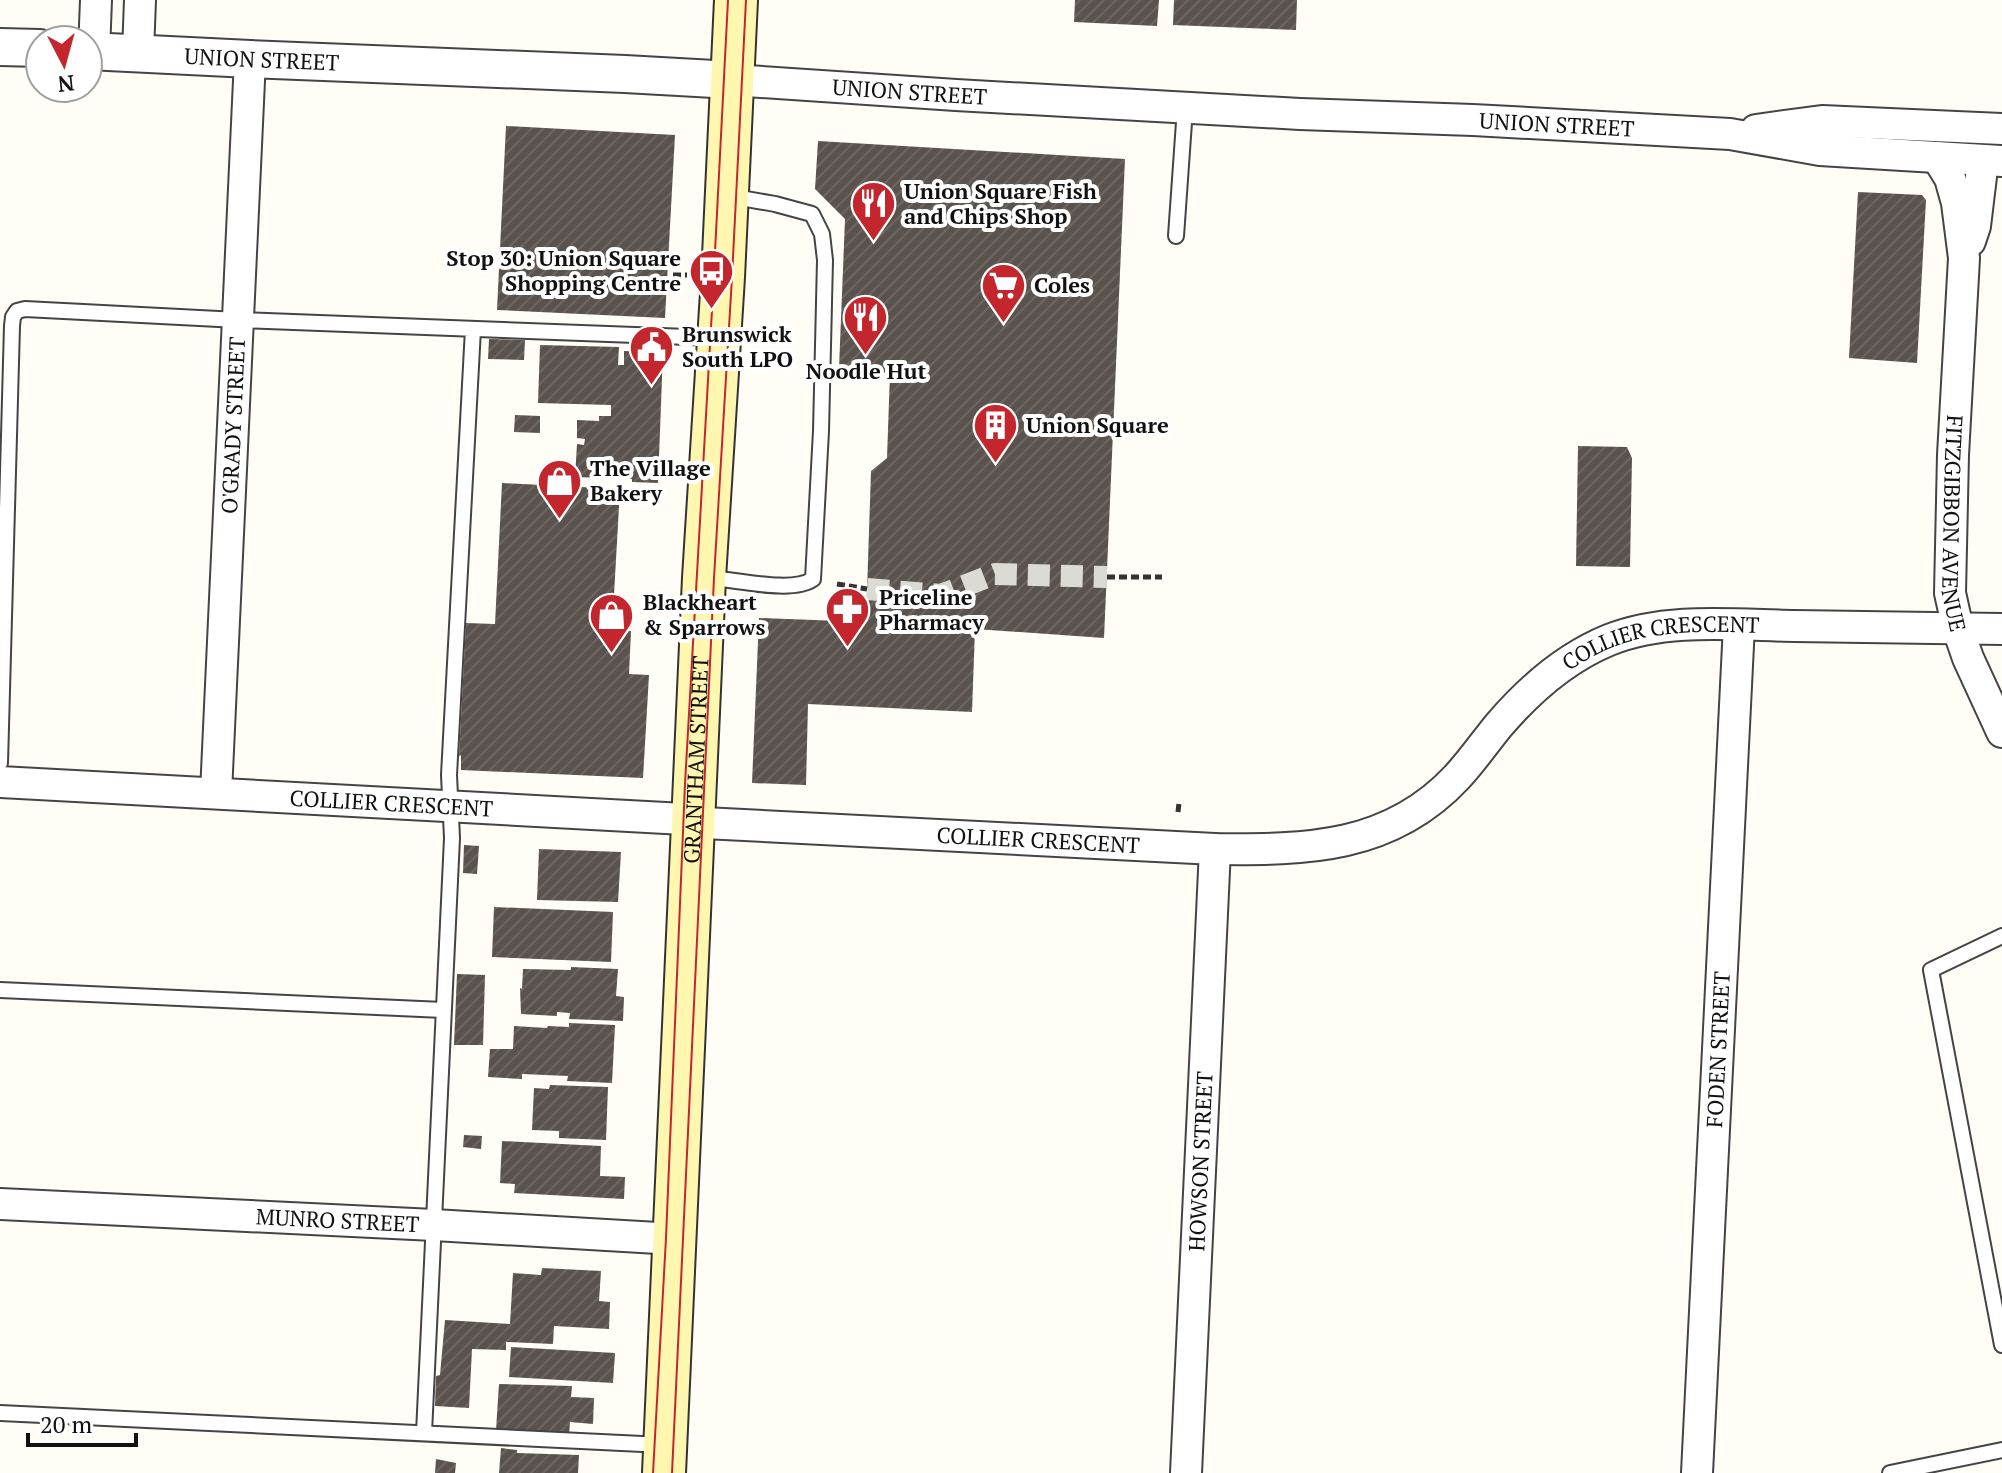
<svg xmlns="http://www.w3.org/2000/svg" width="2002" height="1473" font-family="'PT Serif',serif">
<defs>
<pattern id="building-hatch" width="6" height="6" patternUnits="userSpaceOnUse" patternTransform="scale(2)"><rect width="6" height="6" fill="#5a524d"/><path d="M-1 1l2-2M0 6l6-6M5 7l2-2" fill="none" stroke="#6d6662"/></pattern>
</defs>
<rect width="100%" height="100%" fill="#fffdf5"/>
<path fill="url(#building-hatch)" d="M1075 0H1159L1157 26 1074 22Z
M1174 0H1297L1296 30 1173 25Z
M506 126 675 135 665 318 497 310Z
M818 141 1125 159 1104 638 975 629 972 712 808 704 806 785 752 783 759 618 866 622 871 471 887 458 890 373 839 369 845 219 815 189Z
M1858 192 1922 195 1926 200 1917 363 1849 358Z
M489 339 525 340 524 360 488 359Z
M540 345 619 347 618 365H624V351L663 352 658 483 632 482V479L575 477 577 444 584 445 585 439 577 438V420L599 421V416H611V405L538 403Z
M515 415 540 416V433L514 432Z
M1578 446 1627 447 1632 458 1630 567 1576 566Z
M502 483 620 489 612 630 631 631 629 674 649 675 643 778 461 770V755L459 756 466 623 495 624Z
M464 845 479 846 477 874 463 873Z
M539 849 621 852 618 902 537 900Z
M494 907 613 912 611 962 492 957Z
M571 967 618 969 616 996 624 997 623 1021 569 1019 570 1013 557 1012V1016L521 1014 520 988 522 989 523 969 571 970Z
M457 974 485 975 483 1045H454Z
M569 1023 615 1025 612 1083 567 1081 568 1076 522 1074V1079L488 1077 490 1049H513L514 1026 547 1028 548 1026 569 1027Z
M550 1085 608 1087 606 1140 559 1138V1131L532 1130 534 1088 549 1089Z
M464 1135 482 1136 481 1149 463 1147Z
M502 1141 601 1146 600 1176 625 1177 624 1199 514 1193 515 1184 500 1183Z
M542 1268 601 1271 599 1301 610 1302 609 1329 554 1326 553 1344 506 1342V1350L472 1349 469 1408 435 1406 436 1376 440 1375 445 1320 510 1324 513 1273 541 1275Z
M511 1347 615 1353 613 1383 509 1377Z
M499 1384 572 1386 571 1397 594 1398 593 1424 570 1422 569 1435 496 1430Z
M501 1448 517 1450V1453L579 1455 578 1473H499Z
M436 1459 456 1463 455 1473H435Z"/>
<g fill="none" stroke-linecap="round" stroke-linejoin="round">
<path stroke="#dbdad3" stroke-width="22" stroke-dasharray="22 11" stroke-linecap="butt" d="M867 589 941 595 995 574 1107 577"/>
<defs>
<path id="service" d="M1176 236 1185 108
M709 578C735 579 792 594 813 579L821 431 825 260 822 234 812 214 775 204 729 196
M0 763 12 326 13 317 17 311 25 309 238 320 715 338
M2002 936 1931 970 2002 1345
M0 990 443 1010
M0 1413 663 1445
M424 1433 452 838 449 775 473 329
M1890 1473 2002 1450"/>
<g id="minor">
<path d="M94 51 96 0"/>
<path d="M138 53 140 0"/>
<path id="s1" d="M732 80 956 95 1300 114 1473 120 1730 134 1820 150 2002 161"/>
<path d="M1756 130 1822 121 2002 129"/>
<path id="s2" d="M1937 157 1950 178 1957 203 1964 258 1953 455 1950 593 1958 629 1968 658 2002 732"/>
<path d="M1970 241 1975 226 1983 160"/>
<path id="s3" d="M0 782 684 819 704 823 1215 849C1306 850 1390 849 1457 777 1472 761 1485 742 1499 725 1529 690 1565 658 1609 640 1666 617 1735 625 1795 626 1864 627 1933 628 2002 629"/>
<path id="s4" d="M216 793 250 59"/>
<path id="s5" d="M0 1204 434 1225 675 1239"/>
<path id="s6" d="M1186 1473 1215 849"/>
<path id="s7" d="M1697 1473 1739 625"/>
</g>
<g id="tertiary">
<path d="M0 47 40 48"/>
<path id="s8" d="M88 51 250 59 625 74 732 80"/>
</g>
<g id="secondary">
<path id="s9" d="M664 1473 704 578 723 277 736 0"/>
</g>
</defs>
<use href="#service" stroke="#444" stroke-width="18"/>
<use href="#minor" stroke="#444" stroke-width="34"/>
<use href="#tertiary" stroke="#444" stroke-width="40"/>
<use href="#secondary" stroke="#333" stroke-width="46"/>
<path stroke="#333" stroke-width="5" stroke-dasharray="8 4" stroke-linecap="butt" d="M673 275H687
M1107 577H1162
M837 584 867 589
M1178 812 1179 803"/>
<use href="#service" stroke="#fff" stroke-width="14"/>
<use href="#minor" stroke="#fff" stroke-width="30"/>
<use href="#tertiary" stroke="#fff" stroke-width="36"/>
<use href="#secondary" stroke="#fff6b0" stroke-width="42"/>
<path stroke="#c4262e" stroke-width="2" d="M653 1473 666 1238 685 784 712 310 728 0
M672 1473 714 578 732 277 746 0"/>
</g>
<defs>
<symbol id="restaurant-pin" viewBox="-11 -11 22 30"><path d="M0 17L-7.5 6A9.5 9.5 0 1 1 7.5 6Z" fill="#c4262e" stroke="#fff"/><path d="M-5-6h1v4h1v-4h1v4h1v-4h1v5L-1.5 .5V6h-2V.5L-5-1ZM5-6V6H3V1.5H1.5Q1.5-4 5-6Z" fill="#fff"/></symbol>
<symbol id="bus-pin" viewBox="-11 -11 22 30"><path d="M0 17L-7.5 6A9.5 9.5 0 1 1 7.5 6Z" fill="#c4262e" stroke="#fff"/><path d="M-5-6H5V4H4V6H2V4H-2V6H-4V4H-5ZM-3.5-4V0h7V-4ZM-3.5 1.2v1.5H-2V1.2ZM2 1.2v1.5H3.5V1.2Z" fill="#fff"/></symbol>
<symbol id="supermarket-pin" viewBox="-11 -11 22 30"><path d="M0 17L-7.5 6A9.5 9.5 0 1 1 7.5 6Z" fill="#c4262e" stroke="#fff"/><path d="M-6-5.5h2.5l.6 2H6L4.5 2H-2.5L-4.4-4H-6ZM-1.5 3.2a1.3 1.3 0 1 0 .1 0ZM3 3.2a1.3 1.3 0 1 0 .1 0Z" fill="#fff"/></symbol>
<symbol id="civic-pin" viewBox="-11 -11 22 30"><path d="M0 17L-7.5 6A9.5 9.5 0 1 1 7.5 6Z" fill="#c4262e" stroke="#fff"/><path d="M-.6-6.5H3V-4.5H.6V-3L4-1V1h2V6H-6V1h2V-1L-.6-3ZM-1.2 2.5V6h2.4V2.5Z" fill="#fff"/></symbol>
<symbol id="building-pin" viewBox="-11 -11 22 30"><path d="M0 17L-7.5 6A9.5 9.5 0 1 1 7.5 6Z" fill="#c4262e" stroke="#fff"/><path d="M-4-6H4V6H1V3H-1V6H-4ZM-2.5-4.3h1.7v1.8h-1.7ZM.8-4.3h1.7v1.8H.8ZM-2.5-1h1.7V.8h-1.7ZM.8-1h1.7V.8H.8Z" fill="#fff"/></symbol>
<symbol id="shop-pin" viewBox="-11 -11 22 30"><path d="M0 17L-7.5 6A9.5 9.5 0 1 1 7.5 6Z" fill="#c4262e" stroke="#fff"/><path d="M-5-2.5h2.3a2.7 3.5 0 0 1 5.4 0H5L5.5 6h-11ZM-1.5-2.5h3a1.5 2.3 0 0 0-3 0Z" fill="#fff"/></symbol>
<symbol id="pharmacy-pin" viewBox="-11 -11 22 30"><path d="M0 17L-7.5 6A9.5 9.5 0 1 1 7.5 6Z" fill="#c4262e" stroke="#fff"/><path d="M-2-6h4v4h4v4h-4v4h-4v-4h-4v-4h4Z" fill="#fff"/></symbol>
</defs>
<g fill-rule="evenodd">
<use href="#restaurant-pin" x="848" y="178" width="51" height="69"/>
<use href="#bus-pin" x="686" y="246" width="51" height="69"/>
<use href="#supermarket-pin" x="978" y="260" width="51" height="69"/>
<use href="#restaurant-pin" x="840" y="292" width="51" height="69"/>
<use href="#civic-pin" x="626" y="322" width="51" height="69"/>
<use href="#building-pin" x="970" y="400" width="51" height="69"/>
<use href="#shop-pin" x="534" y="456" width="51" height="69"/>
<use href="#pharmacy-pin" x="822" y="584" width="51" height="69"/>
<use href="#shop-pin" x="586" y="590" width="51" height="69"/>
</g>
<g text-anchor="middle" stroke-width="8" stroke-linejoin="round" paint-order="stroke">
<g font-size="22" fill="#111" stroke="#fff">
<text dy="8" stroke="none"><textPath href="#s8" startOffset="174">UNION STREET</textPath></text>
<text dy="8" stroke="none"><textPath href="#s1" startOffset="178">UNION STREET</textPath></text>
<text dy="8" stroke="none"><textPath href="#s1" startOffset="826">UNION STREET</textPath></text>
<text dy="8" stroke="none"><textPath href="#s4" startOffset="368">O'GRADY STREET</textPath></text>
<text dy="8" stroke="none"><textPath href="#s2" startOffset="372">FITZGIBBON AVENUE</textPath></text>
<text dy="8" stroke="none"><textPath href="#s3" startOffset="1736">COLLIER CRESCENT</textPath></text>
<text dy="8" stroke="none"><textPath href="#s9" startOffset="714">GRANTHAM STREET</textPath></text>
<text dy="8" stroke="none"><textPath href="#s3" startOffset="392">COLLIER CRESCENT</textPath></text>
<text dy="8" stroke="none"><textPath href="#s3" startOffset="1040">COLLIER CRESCENT</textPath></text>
<text dy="8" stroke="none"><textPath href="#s7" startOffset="424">FODEN STREET</textPath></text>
<text dy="8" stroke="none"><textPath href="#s6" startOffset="312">HOWSON STREET</textPath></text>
<text dy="8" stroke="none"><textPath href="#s5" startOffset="338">MUNRO STREET</textPath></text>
</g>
<g font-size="22" font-weight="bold" fill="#111" stroke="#fff" text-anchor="start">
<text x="904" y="199">Union Square Fish<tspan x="904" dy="25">and Chips Shop</tspan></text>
<text x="681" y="266" text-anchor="end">Stop 30: Union Square<tspan x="681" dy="25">Shopping Centre</tspan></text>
<text x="1034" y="293">Coles</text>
<text x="682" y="342">Brunswick<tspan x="682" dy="25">South LPO</tspan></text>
<text x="866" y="379" text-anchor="middle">Noodle Hut</text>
<text x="1026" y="433">Union Square</text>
<text x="590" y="476">The Village<tspan x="590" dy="25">Bakery</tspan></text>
<text x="879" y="605">Priceline<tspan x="879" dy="25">Pharmacy</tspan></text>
<text x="643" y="610">Blackheart<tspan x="643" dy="25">&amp; Sparrows</tspan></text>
</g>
</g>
<g transform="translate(64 64) rotate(174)"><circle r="38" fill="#ffffff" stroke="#a0a0a0" stroke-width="2"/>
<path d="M0-6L14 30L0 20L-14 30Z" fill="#c4262e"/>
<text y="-12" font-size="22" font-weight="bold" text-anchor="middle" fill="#111111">N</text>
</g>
<path d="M28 1433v12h108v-12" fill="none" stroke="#111111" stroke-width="4"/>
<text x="40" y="1433" font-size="24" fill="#111111" stroke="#ffffff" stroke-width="6" paint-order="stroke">20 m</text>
</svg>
